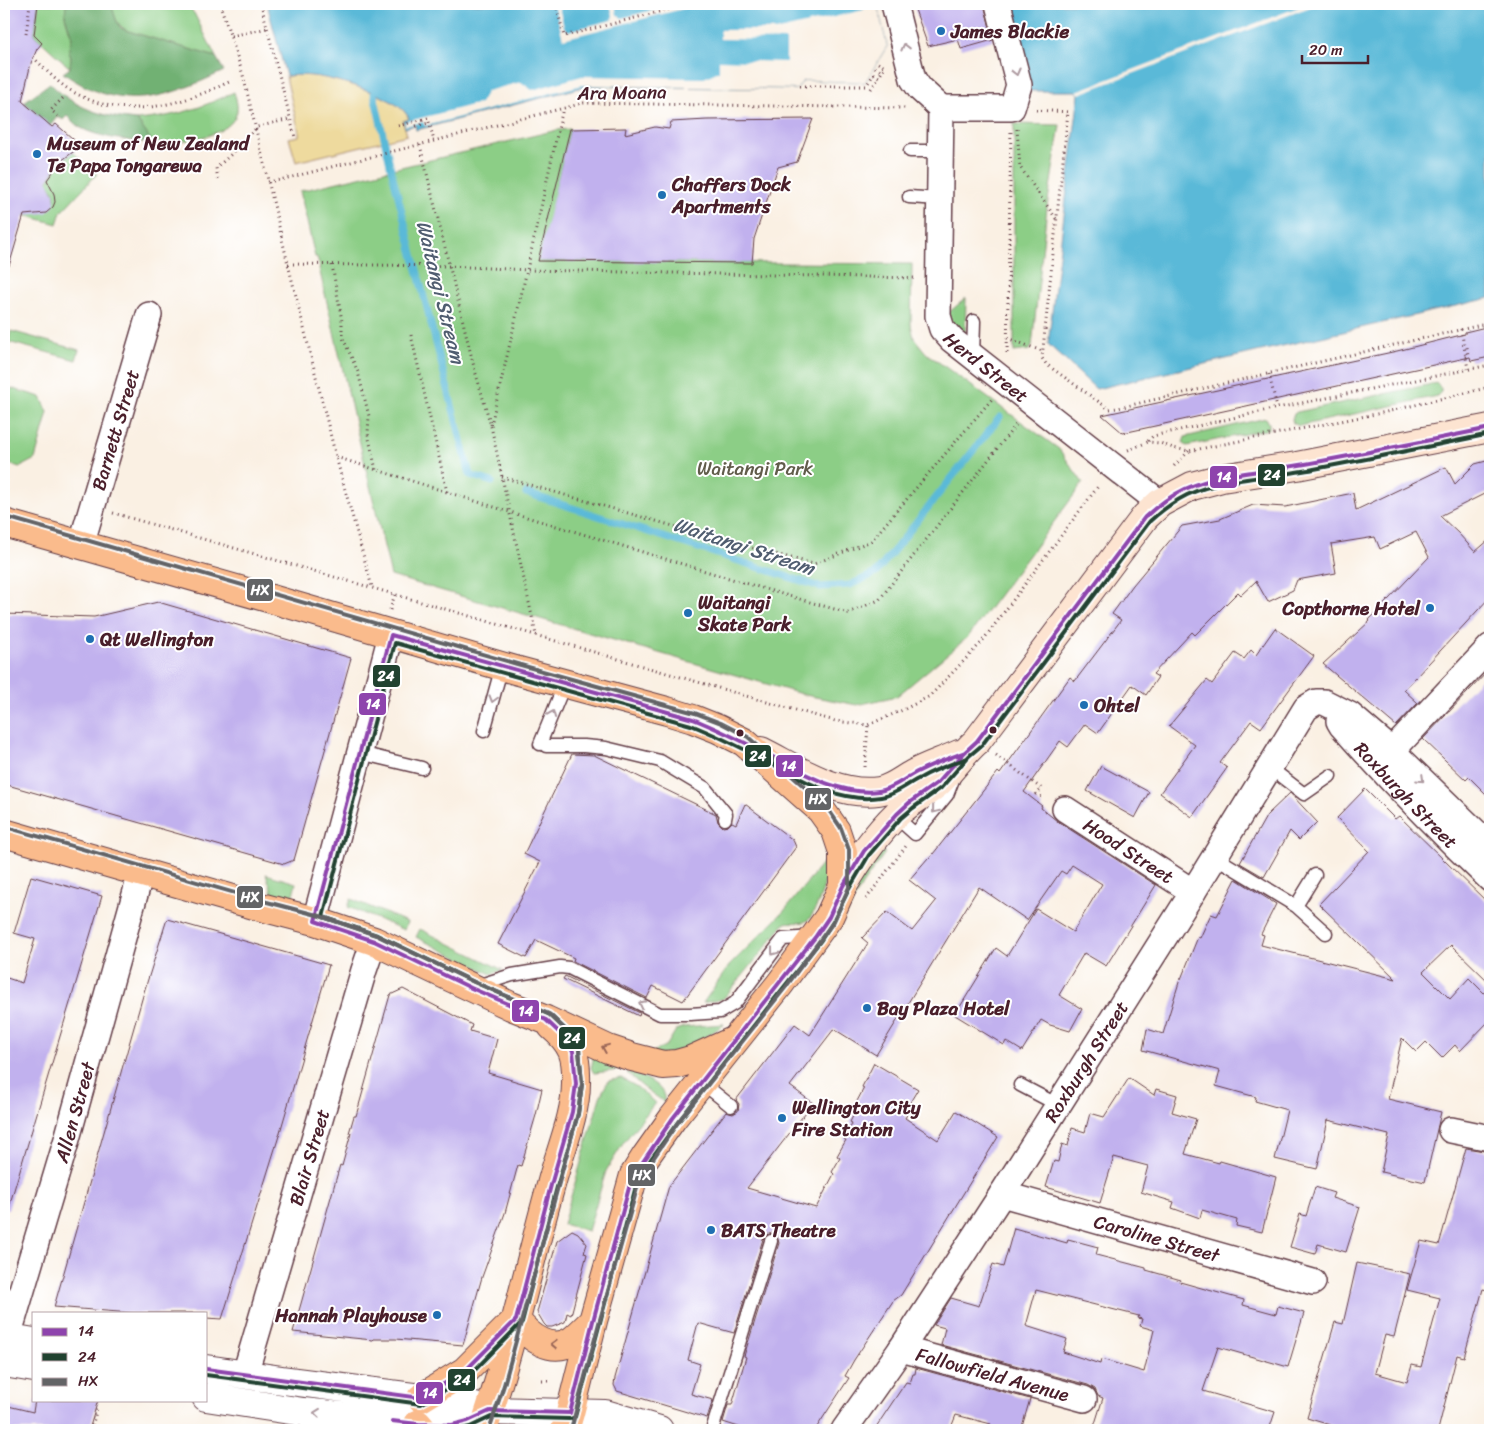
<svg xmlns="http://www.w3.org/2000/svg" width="1494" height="1434" font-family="Sriracha,sans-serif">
<rect width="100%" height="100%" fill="#fff"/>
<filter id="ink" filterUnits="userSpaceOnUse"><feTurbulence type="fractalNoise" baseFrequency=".02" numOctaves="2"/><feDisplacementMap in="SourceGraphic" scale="10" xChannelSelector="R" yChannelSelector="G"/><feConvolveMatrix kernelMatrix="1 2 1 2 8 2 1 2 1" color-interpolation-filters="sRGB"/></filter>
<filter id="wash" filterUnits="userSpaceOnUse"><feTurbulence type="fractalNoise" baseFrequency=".0096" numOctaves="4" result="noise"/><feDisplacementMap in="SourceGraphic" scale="20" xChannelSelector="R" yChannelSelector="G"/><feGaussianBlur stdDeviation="1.12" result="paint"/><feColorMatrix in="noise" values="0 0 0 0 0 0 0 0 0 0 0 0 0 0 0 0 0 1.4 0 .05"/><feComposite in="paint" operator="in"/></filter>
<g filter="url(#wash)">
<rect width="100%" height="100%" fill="#faf0e3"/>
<path fill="#8cce86" stroke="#6b7658" d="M38 4H67L65 16 72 38 69 52 71 57 70 68 34 35Z
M111 4H184L194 13 216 57 128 31C116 25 114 16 111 4Z
M234 92C236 99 239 107 236 115 227 139 174 143 153 143L137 120C174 117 202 108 234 92Z
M1014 124 1060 125 1047 207 1032 346 1030 350 1014 352Z
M570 129 539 261 912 264 911 325 914 338 926 353 1059 449 1083 483 968 637 897 696 857 705 805 695 391 576 319 268H320L317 257H315L300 191 557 130Z
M73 152 97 174 61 212 57 224 24 215V212C49 218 65 204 47 182L48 180 61 161Z
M966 298 965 335 952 324 948 313Z
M11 331 79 350 76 360 8 342Z
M1437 383 1441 389V392L1437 396 1299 426 1293 423 1292 419 1294 414 1297 412Z
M10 388 41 397 48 412 35 459 20 467 4 463V410Z
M1266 418 1269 423V429L1187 446 1183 443 1185 437Z
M880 850 885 853 862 885 847 913 845 912 858 882Z
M823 863H826C830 874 817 912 808 920 802 925 792 921 785 923L745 973 723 999 703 1003 729 966 784 911Z
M266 874 296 883 292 898 289 899 273 895Z
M351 899 407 922 404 930 348 907Z
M420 929 503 970 491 974 416 937Z
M724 1024C708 1036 689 1049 670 1053 663 1055 656 1054 649 1054L667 1045 676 1030 684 1027Z
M592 1053 620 1064 622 1070 594 1073 591 1068 593 1060Z
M632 1072C644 1078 667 1086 664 1102L643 1087 627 1073Z
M621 1078 637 1087 655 1103 624 1142 606 1171 588 1231 563 1224 600 1097 608 1081Z"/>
<path fill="#71b173" stroke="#5e684f" d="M66 4H111L117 22 121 28 128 31 216 57 224 71C165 99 121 114 63 73L70 68 71 57 69 52V47L72 38 65 16Z
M50 83C74 108 103 117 137 120L153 143C131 141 98 138 79 127 75 124 71 120 67 116L63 120 58 116 50 126 24 102Z"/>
<path fill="#eeda9e" stroke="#9c7c64" d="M294 75C301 76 307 75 314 76 336 79 402 97 409 119L403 121 407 135 296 162 289 138 299 136V132L286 77Z"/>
<path fill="#5ab9d8" stroke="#526c82" d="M267 4H874L877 5 887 46 865 82 803 80 797 89 587 86 416 130 415 125 405 128 403 121 409 119C403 97 334 78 313 76 304 75 294 75 286 76Z
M1005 4H1490V298L1096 389 1048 344 1079 94 1076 91H1027Z"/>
<path fill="#faf0e3" d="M554 4H558L564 27 568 31 612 20 613 15 610 4H615L617 15 622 18 664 7 666 4H702L563 39Z
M867 4 877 5 887 46 865 82 803 80 797 89 582 85 425 126 423 122 405 126V122L480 103 487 91 521 82 532 90 582 76 704 78 719 71V60L786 62V40L720 39V30H772L775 31 863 10Z
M1307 4H1318L1079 94 1077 91Z"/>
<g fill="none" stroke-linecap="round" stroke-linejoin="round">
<path stroke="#5ab9d8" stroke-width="7" d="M374 94 391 169 470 475 492 482
M526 493 820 587 850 585 876 573 1000 417"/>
</g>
<g id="blocks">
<path fill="#c1b1ee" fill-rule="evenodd" d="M4 4H38L34 35 42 43 37 49 31 63 22 101 52 127 56 124 81 146 61 161 47 180 54 194 55 202 53 207 46 213 24 215 9 266H4Z
M913 4H984L993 40 961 49 958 39 928 46Z
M813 119 797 162 778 167 754 239 752 263 538 261 570 129 626 128 625 134 655 127 669 129 671 122 707 120Z
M1490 326V357L1471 361 1470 357 1123 433 1102 415 1397 351 1465 334V332Z
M1490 460V491L1440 516 1459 534 1475 552 1490 539V597L1404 690 1418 703 1396 726 1323 664 1370 621 1369 620 1429 557 1416 532 1380 549 1375 537 1331 544 1336 573 1297 580 1293 590 1268 602 1256 581 1241 595 1238 592 1195 635 1192 632 1153 674 1158 677 1146 695 1132 685 1098 733 1085 724 1068 747 1060 741 1024 792 1042 806 1041 808 1057 821 1156 885 1106 966 1084 953 1059 995 1082 1009 1070 1031 1050 1025 1041 1020 1022 1051 1006 1041 1004 1045 955 1015 996 948 1007 956 1036 909 1073 932 1102 884 1072 865 1066 874 1061 871 1027 920 979 887 876 1055 834 1029 790 1086 813 1103 747 1188 816 1208 834 1174 832 1172 840 1158 837 1156 846 1140 844 1139 852 1123 850 1122 858 1106 855 1105 864 1088 862 1087 874 1063 918 1089 909 1104 912 1106 905 1118 938 1140 956 1111 998 1137 901 1295 893 1301 854 1360 845 1376 849 1378 815 1430H748L723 1422 728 1405H732L746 1357 744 1356 779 1243 777 1236 773 1233 766 1235 763 1239 734 1333 698 1323 688 1360 700 1364 691 1394 713 1400 707 1418 617 1391 614 1385 615 1378 669 1186 726 1112 733 1114 738 1111 739 1104 736 1100 795 1024 810 1035 868 943 862 938 887 912 912 931 936 901 909 880 928 858 929 859 998 772 1000 774 1070 677 1075 681 1121 620 1112 614 1133 585 1182 526 1220 519 1253 505 1285 507 1353 493 1356 510 1446 467 1455 484 1475 464Z
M158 602 351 658 294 860 284 864 4 784V614L94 617Z
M1275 628 1314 656 1261 728 1251 721 1220 763 1227 768 1192 817 1160 793 1195 745 1169 726 1207 680 1212 684 1235 653 1244 659 1251 650 1256 655Z
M1490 669V798L1469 777 1466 780 1423 739Z
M572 754 594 755 716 814 718 822 723 827 728 826 732 822 736 824 745 804 793 840 796 847 683 1001 653 986 647 998 573 961 574 958 536 940 526 958 498 944 540 862 524 854Z
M1101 766 1149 792 1135 818 1087 791Z
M1365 789 1395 819 1399 816 1490 905V983L1451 945 1423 972 1450 999 1469 978 1490 999V1020L1460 1051 1455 1045 1442 1058 1426 1042 1416 1052 1402 1038 1388 1099 1441 1112 1425 1182 1381 1172 1389 1135 1328 1120 1317 1169 1275 1159 1287 1110 1255 1101 1256 1097 1216 1086 1220 1071 1143 1050 1147 1029 1163 1034 1180 979H1181L1198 937 1200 938 1211 914 1217 916 1236 879 1276 904 1261 934 1264 935 1261 945 1396 979 1319 904 1369 851 1337 818Z
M1290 793 1317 822 1299 840 1290 831 1264 877 1240 863 1267 815Z
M31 876 102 896 8 1210H4V977L22 983 35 939 14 933Z
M167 919 329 965 278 1139 222 1319 206 1318V1313H132L54 1307 144 992Z
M565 976 640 1013 639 1016 563 979Z
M403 989 472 1025 470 1031 497 1039 488 1073 542 1089 536 1115 521 1166 518 1165 505 1213 482 1277 463 1345 396 1339H374L373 1340 293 1332 340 1165 342 1166 351 1133H349L354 1116H356L390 995Z
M1129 1078 1154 1095 1156 1089 1177 1095 1172 1112 1196 1119 1185 1154 1219 1163 1220 1161 1276 1177 1262 1232 1236 1226 1237 1220 1202 1210 1200 1218 1172 1208 1174 1202 1141 1192 1148 1166 1114 1157 1100 1203 1046 1187 1054 1161 1058 1162 1062 1144 1068 1146 1072 1128 1085 1132 1090 1113 1104 1117Z
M1466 1148 1490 1152V1171L1484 1195 1490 1196V1278L1487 1290 1483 1289 1464 1357 1457 1355 1438 1430H1356L1341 1426 1340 1428 1307 1418 1335 1322 1343 1324 1357 1263 1410 1274 1394 1337 1385 1335 1375 1373 1407 1382 1412 1365 1421 1367 1440 1298 1407 1290 1421 1241 1439 1245Z
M1315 1187 1334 1193 1332 1198 1360 1207 1346 1252 1318 1244 1315 1254 1290 1247 1300 1214 1306 1216Z
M1014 1228 1067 1243 1068 1239 1098 1247 1096 1255 1146 1268V1270L1181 1280 1180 1282 1244 1300 1243 1305 1276 1314 1278 1306 1304 1313 1288 1367 1218 1347 1203 1391 1275 1412 1269 1430H1093L1103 1398 1098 1396 1095 1389 1088 1385 941 1345 945 1328 934 1325 951 1298 979 1306 993 1264 1003 1267ZM1036 1290 1139 1316 1138 1318 1142 1319 1140 1326 1154 1330 1144 1372 1101 1359 1100 1364 1063 1352 1067 1339 1026 1326Z
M572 1230 578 1233 587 1244 584 1253 587 1254 571 1315 567 1313 565 1322 552 1327H547L544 1324 537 1312 557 1241Z
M916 1368 1030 1399 1021 1430H989L991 1424 956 1415 950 1430H874L906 1382 910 1383 913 1374H915Z
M35 1400H98L89 1430H4V1405L33 1412Z"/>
</g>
</g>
<g filter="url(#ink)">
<use href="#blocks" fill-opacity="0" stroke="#643e47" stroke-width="1"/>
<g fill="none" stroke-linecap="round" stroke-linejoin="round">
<defs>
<path id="service" d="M910 151H940
M909 197 939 199
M973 356 974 321
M484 731 502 666
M540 744 565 683
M546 746H584L606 748 660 761 705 788 726 814 725 819
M360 753 422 768
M1269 767 1304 794 1330 776
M895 816 915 834 947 795 954 777
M1215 857 1296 906 1315 875
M1296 906 1326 933
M477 986 512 975 560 967 569 968 660 1014H690L720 1012 735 1003 783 939 814 937
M700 1081 731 1106
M1020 1085 1058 1105
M712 1430 771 1241"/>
<g id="minor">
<path d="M894 4 913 79 920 89 941 108"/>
<path id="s1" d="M941 108 938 316 942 329 952 340 1160 503"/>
<path d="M941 108H1012L1019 85 998 4"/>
<path id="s2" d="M81 545 149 315"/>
<path id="s3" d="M1339 721 1342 726C1389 779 1438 830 1490 879"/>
<path d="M1392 751 1490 647"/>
<path id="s4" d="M1065 809 1193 892"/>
<path d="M315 921 391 635"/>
<path d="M1451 1130 1490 1138"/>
<path id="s5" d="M1002 1194 1313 1282"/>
<path id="s6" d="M901 1349 1084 1399"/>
<path id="s7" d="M4 1350 67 1139 141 873"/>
<path id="s8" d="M245 1374 364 970 374 941"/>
<path id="s9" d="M844 1430 901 1349 1002 1194 1193 892 1306 708 1316 702H1324L1350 715 1392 751 1490 846"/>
</g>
<path id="tertiary" d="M4 1337 34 1342
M4 1363 34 1368
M206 1369 282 1380 460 1403 490 1411 605 1414 659 1430
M206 1397 303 1412 418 1424 452 1425 468 1421 490 1411"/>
<path id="secondary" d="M761 751C797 769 837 797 879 791 892 789 902 780 913 774 928 766 944 761 959 754
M843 886C859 859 875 835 898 813 910 801 926 794 938 783 952 770 962 754 977 741L1145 517 1160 503 1175 495 1192 486 1222 478 1297 466 1490 428"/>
<path id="primary" d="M4 523 268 598 515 670 667 711 693 719 718 729 744 742 821 810 836 831 843 852V886L829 917 780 984 673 1118 646 1156 634 1175 593 1321 570 1413 565 1430
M4 833 261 907 315 921 374 941 511 1006 546 1020 608 1049 632 1057 663 1065 677 1064 691 1060 733 1041
M516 1320C529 1337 552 1355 573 1340 580 1334 587 1327 593 1321
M421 1398 465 1371 515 1321
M418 1424 423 1430
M483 1430C511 1350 528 1267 551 1185 559 1153 576 1116 576 1083 577 1056 573 1044 552 1026"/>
</defs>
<use href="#service" stroke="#643e47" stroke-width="15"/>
<use href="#minor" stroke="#643e47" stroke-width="28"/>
<use href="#tertiary" stroke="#643e47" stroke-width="30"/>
<use href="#secondary" stroke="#643e47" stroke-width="30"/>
<use href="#primary" stroke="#643e47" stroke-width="30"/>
<path stroke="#643e47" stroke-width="3" stroke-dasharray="1 4" stroke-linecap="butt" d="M220 4 243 75 288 264 336 457 372 587
M261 4 295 137
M556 4 564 36 690 4
M26 34 30 4
M231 36 268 28
M33 57C43 67 53 78 64 86 69 90 75 93 81 96 130 120 182 104 229 82
M878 63 885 67
M875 67 882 72
M800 86H866L874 74 879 77 885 66
M871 89 879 77
M1036 110 1068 112 1042 358 1046 364 1109 409 1118 408 1490 323
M58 116 51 110 64 97
M398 126 428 118 434 141
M416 126 429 123
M1017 129 1020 167 1057 220
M420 145 474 367 491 426 536 635
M218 179 216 168 237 149 257 127 290 119
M268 182 284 179 584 103 905 108
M288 264 450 266 527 270 915 278
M332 265 342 321V336L358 372 369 416 368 434 376 470
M1461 329 1468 369
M411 335 447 492
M1007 338 1042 351
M1007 353 1011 129
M1466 357 1468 356 1467 347H1468
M1269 374 1277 408
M491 425 527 270 563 108
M1148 441 1153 436 1277 408 1490 365
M1128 450 1148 442 1160 443 1173 448 1189 451 1386 412 1490 387
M336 457 510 512 775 592 848 613 879 600 1018 422
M1174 466 1189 451
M502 477 726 541 814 564 871 541 992 399
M113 513 767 702 835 721 868 725 905 709 930 696 981 643 1099 485
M390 610 395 594
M996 755 1042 789 1036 794 1044 798
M865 767 868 725
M866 899 906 846
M542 1381H549
M91 1430 97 1408"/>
<use href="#service" stroke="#fff" stroke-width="12"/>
<use href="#minor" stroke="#fff" stroke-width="25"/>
<use href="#tertiary" stroke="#fff" stroke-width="28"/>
<use href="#secondary" stroke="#fde4d1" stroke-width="28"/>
<use href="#primary" stroke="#fabb8c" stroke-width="28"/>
<defs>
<path id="bus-1" d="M206 1369 421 1398 465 1371 516 1320 551 1185 572 1112 576 1084 573 1051 564 1037 546 1020 471 988 374 941 315 921 391 635 693 719C718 729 742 741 765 753 800 771 838 796 879 791 893 789 906 777 919 771 934 763 950 758 965 752
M392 1421 418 1424 452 1425 468 1421 490 1411 570 1413 593 1321 630 1184 634 1175 673 1118 816 936 829 917 843 886 864 851 897 814 909 803 937 783 965 752 977 741 1145 517C1157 506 1170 496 1185 489 1223 472 1271 471 1311 463 1371 452 1431 440 1490 428"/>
<path id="bus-2" d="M206 1375 421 1404 469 1376 522 1322 557 1187 578 1114 582 1084 579 1049 569 1033 550 1015 474 982 377 935 323 917 395 643 691 725C716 735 740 747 763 759 799 778 839 804 881 797 896 795 908 783 922 777 936 769 952 764 967 758
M457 1430 470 1427 491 1417 570 1419 575 1417 636 1186 651 1159 678 1122 821 940 834 920 849 889 869 855 901 818 913 808 941 788 969 756 982 745 1150 521C1161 511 1173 502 1187 495 1223 478 1274 477 1314 469 1373 458 1432 446 1490 434"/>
<path id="bus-3" d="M6 517 517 664 695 713 721 723 748 737 826 806 841 828 849 850V887L834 921 785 988 678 1122 640 1178 599 1323 571 1430
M6 827 263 901 317 915 376 935 474 982 549 1014 569 1033 579 1049 582 1084 578 1113 504 1385 489 1430"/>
</defs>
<use href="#bus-1" stroke="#fff" stroke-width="8"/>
<use href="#bus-2" stroke="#fff" stroke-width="8"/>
<use href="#bus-3" stroke="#fff" stroke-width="8"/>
<use href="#bus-1" stroke="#8e44ad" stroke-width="4"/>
<use href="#bus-2" stroke="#214230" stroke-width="4"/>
<use href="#bus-3" stroke="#636466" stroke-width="4"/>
</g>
<defs><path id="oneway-chevron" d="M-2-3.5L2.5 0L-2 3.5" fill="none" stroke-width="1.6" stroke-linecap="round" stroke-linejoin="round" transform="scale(1.25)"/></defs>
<g stroke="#ae9aa0">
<use href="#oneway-chevron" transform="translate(905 47) rotate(-104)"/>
<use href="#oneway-chevron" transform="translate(1016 72) rotate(76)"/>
<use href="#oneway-chevron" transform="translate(493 699) rotate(106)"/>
<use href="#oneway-chevron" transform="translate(552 714) rotate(-68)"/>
<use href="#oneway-chevron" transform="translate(1421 779) rotate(44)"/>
<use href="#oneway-chevron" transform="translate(935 810) rotate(129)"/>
<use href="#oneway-chevron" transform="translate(774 952) rotate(127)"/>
<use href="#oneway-chevron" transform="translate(642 1004) rotate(-153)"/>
<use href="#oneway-chevron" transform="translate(317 1413) rotate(-174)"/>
</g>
<g stroke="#996557">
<use href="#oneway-chevron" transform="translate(605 1048) rotate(-158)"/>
<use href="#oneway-chevron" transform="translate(554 1344) rotate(-178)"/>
</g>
</g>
<g fill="#1f6fb2" stroke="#fff" stroke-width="2">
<circle cx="941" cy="31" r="5"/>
<circle cx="37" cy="154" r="5"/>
<circle cx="662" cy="195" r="5"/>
<circle cx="1430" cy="608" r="5"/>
<circle cx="688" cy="613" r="5"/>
<circle cx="90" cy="639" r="5"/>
<circle cx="1084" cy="705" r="5"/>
<circle cx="867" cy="1008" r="5"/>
<circle cx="782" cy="1118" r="5"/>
<circle cx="711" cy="1230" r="5"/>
<circle cx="437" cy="1315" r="5"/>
</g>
<g fill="#4a1f2b" stroke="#fff" stroke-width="2">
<circle cx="993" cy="730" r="4.5"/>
<circle cx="740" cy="733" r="4.5"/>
</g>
<g text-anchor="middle" stroke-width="4" stroke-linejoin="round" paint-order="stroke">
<g font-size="19" font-weight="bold" fill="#4a1f2b" stroke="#fff" text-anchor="start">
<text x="951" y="38">James Blackie</text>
<text x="47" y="150">Museum of New Zealand<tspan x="47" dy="22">Te Papa Tongarewa</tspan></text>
<text x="672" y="191">Chaffers Dock<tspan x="672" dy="22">Apartments</tspan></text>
<text x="698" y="609">Waitangi<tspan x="698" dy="22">Skate Park</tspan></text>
<text x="1420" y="615" text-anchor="end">Copthorne Hotel</text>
<text x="100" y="646">Qt Wellington</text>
<text x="1094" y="712">Ohtel</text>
<text x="877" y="1015">Bay Plaza Hotel</text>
<text x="792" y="1114">Wellington City<tspan x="792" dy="22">Fire Station</tspan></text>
<text x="721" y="1237">BATS Theatre</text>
<text x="427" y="1322" text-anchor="end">Hannah Playhouse</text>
</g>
<g font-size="19" fill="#4a1f2b" stroke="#fff">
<text transform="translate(622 92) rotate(-1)" y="7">Ara Moana</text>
<text dy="7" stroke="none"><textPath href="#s1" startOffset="280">Herd Street</textPath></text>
<text dy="7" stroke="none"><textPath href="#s2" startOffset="120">Barnett Street</textPath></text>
<text dy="7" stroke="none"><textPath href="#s3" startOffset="100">Roxburgh Street</textPath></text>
<text dy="7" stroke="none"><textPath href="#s4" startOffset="76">Hood Street</textPath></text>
<text dy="7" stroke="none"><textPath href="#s9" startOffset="441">Roxburgh Street</textPath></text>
<text dy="7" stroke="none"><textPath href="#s7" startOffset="248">Allen Street</textPath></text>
<text dy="7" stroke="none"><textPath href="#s8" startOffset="226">Blair Street</textPath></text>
<text dy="7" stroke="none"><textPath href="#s5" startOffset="161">Caroline Street</textPath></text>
<text dy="7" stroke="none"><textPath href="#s6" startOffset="95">Fallowfield Avenue</textPath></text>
</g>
<g font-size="19" fill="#615c4b" stroke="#fff">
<text x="755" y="475">Waitangi Park</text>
</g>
<g font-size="20" font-style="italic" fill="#505d70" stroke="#fff">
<text transform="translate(441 292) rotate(76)" y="7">Waitangi Stream</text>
<text transform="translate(744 546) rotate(18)" y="7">Waitangi Stream</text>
</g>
</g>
<g stroke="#fff" stroke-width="2">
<rect x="1257" y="463" width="29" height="24" rx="5" fill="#214230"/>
<rect x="1209" y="465" width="29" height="24" rx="5" fill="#8e44ad"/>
<rect x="246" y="578" width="28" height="24" rx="5" fill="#636466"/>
<rect x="372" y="664" width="29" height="24" rx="5" fill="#214230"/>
<rect x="358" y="692" width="29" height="24" rx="5" fill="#8e44ad"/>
<rect x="744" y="744" width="28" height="24" rx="5" fill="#214230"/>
<rect x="775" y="754" width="29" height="24" rx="5" fill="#8e44ad"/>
<rect x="804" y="787" width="28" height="24" rx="5" fill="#636466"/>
<rect x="236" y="885" width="28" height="24" rx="5" fill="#636466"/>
<rect x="511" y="999" width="29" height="24" rx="5" fill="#8e44ad"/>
<rect x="558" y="1026" width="28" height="24" rx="5" fill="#214230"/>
<rect x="627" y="1163" width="29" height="24" rx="5" fill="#636466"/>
<rect x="447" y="1368" width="29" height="24" rx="5" fill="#214230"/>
<rect x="415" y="1381" width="29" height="24" rx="5" fill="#8e44ad"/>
</g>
<g font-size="14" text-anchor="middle" font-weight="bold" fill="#fff">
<text x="1272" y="480">24</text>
<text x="1224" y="482">14</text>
<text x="260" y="595">HX</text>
<text x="386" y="681">24</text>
<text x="373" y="709">14</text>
<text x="758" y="761">24</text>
<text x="789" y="771">14</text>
<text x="818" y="804">HX</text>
<text x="250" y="902">HX</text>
<text x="526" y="1016">14</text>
<text x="572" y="1043">24</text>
<text x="642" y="1180">HX</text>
<text x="462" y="1385">24</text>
<text x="430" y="1398">14</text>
</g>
<rect width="1494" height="1434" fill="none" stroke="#fff" stroke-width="20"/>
<rect x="32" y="1312" width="175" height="90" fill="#ffffff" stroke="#b7a5aa"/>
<rect x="42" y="1328" width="25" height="8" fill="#8e44ad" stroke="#b7a5aa"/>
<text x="78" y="1336" font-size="15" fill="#4a1f2b">14</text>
<rect x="42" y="1353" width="25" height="8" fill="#214230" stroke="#b7a5aa"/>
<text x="78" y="1362" font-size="15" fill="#4a1f2b">24</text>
<rect x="42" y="1378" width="25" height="8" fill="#636466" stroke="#b7a5aa"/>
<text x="78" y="1386" font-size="15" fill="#4a1f2b">HX</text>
<path d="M1302 55v8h66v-8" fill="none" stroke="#4a1f2b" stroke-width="2.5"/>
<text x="1309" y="55" font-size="15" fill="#4a1f2b" stroke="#ffffff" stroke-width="4" paint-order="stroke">20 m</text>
</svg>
